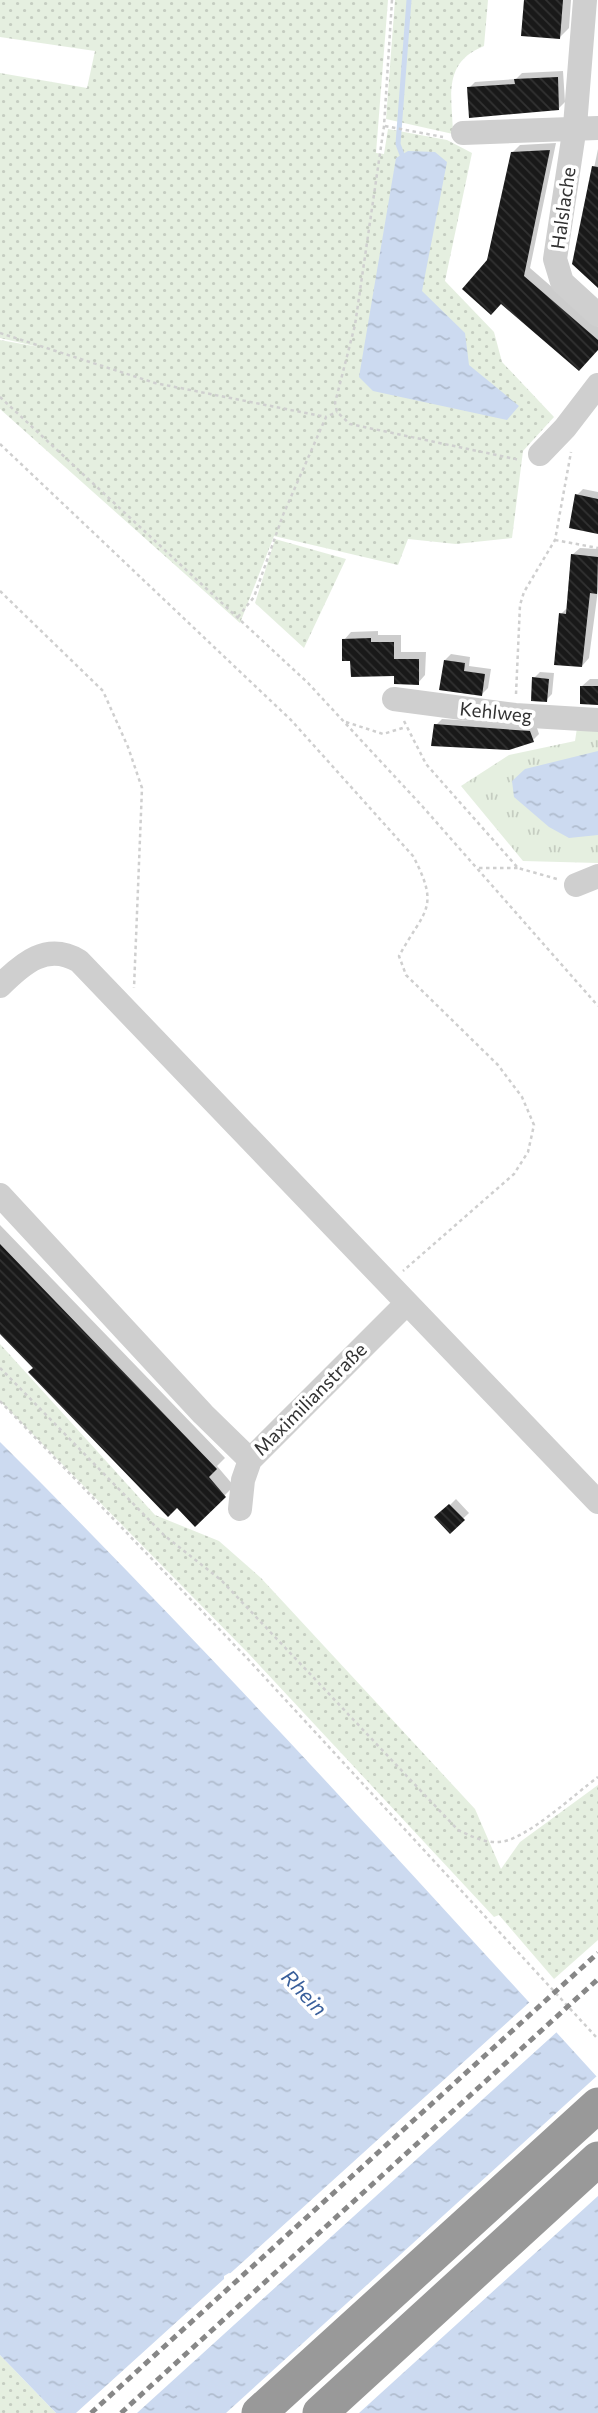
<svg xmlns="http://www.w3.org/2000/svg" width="598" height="2413" font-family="Commissioner,sans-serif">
<defs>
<pattern id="grass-dots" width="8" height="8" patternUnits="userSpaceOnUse" patternTransform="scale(1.75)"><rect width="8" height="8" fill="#e5efe0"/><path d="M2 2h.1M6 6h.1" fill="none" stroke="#c5cdc1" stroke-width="1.8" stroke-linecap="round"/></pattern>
<pattern id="park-tufts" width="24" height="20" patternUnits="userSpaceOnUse" patternTransform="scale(1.75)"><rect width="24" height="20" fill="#e5efe0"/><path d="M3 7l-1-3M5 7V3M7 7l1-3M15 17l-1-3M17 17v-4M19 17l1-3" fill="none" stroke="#c5cdc1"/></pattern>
<pattern id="water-ripples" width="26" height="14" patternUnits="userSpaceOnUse" patternTransform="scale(1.75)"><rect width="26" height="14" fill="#ccdaf0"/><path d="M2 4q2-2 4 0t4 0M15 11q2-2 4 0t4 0" fill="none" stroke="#b0bcce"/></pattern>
<pattern id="building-back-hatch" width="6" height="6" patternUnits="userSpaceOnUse" patternTransform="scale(1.75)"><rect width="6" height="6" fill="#191919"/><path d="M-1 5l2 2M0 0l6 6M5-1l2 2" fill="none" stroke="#323232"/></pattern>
</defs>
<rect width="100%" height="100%" fill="#fff"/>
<path fill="url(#grass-dots)" d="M0 0H388L376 153 384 154 388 129 447 140 472 153 445 281 494 332 502 362 554 417 523 451 512 538 456 544 408 539 398 565 274 536 240 623 0 409V340L39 347 0 338V73L87 88 95 51 0 37Z
M395 0H488L484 46C442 63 452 96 453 134L386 119Z
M275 539 346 559 304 648 255 603Z
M0 1344 155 1515 219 1541 261 1578 475 1809 501 1869 520 1842 598 1785V1940L554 1979 499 1915 494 1917 248 1653 0 1401Z
M0 2355 56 2413H0Z"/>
<path fill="url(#park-tufts)" d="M577 728 598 729V863L523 861 461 786 509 755 575 741Z"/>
<path fill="url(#water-ripples)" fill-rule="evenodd" d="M408 151 435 152 447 162 422 291 465 333 469 365 519 406 507 420 373 391 359 377 396 158Z
M598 751V835L569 838 549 827 514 797 512 781 525 769Z
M0 1442C206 1647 402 1863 598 2078V2413H56L0 2355ZM229 2273 232 2274 255 2303 245 2306 224 2282V2276Z"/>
<path fill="#fff" d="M532 2000 559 2030 137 2413H76Z
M598 2075V2196L359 2413H226Z"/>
<path fill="#0003" d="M525 0H571L569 28 560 37Z
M563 71 565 102 559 108 469 88 475 82 516 79 522 73Z
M556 143 530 268 598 327V348L488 261 512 153 520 145Z
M598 149V285L574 263Z
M583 489 598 492V532L577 495Z
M580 548 598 549V590L589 658 582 666 561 614 568 607 572 555Z
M378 631V635H401V652H426L425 675 418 683 352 659 344 640 351 632Z
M451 654 470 657 469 666 491 669 488 688 482 694 445 660Z
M540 672 554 673 552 694 546 700 534 678Z
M590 679H598V703L582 686Z
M442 719 536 725 539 734 533 740 436 725Z
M0 1225 225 1458 217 1466 234 1486 195 1525 0 1332Z
M456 1499 469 1513 450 1531 437 1518Z"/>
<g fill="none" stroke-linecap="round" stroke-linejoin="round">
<path stroke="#ccdaf0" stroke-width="5" d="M404 160 398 144 409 0"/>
</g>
<path fill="url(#building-back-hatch)" d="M524 0H563L560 39 521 36Z
M558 77 559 110 469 118 467 87 515 84 514 79Z
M550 150 524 276 598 340V350L579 371 501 304 491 315 462 289 487 260 511 152Z
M592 166 598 167V288L572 264Z
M575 494 598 499V534L569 528Z
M571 554 598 557 597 594 590 593 582 667 554 665 559 613 566 614Z
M371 638V642H394V659H419V685L394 684V676L351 677 350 661H342V639Z
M444 660 465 663 464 671 485 674 482 696 439 690Z
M532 677 549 679 547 702 531 701Z
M580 686H598V705L580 704Z
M434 724 530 731 534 742 509 750 431 746Z
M0 1244 217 1469 209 1477 226 1497 195 1527 177 1508 168 1517 28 1372 33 1368 0 1334Z
M449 1504 465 1520 450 1534 434 1517Z"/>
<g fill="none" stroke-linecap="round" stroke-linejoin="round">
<path stroke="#cfcfcf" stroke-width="2.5" stroke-dasharray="3.5 3.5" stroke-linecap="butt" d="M392 0 384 126 355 325 335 403 337 412 350 424 520 460
M385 126 443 137
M0 333 155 383 326 417
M0 397 308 683 423 807 598 1006
M0 444 291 720 413 856C441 909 424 910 399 956L406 975 498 1065 522 1097 534 1125 528 1152 514 1174 403 1271
M555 540 598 548
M0 591 103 691 128 747 142 788 134 988
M238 617 254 597 283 515 326 417 337 412
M516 694 520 605 524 592 555 540 571 452
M404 721 426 764 518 868 557 879
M346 722 383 734 406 727
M479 868H518
M0 1368 165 1536 221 1580 458 1830C471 1836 484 1843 499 1842 525 1841 576 1793 598 1777
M0 1401 246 1657 598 2039"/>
<path stroke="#cfcfcf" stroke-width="24" d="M585 0 575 126 555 259 562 282 598 315
M463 133 598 128
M540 454 565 428 598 385
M394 699 515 715 598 720
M576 885 598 876
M0 986C23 963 47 942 79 961L598 1502
M0 1195 203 1414 250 1460
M240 1509 243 1480 250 1460 407 1303"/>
<path stroke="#999" stroke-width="35" d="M259 2413 598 2105
M320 2413 598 2159"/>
<path stroke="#878787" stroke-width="5" stroke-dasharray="7 5" stroke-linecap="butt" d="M91 2413 598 1953
M121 2413 598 1979"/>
</g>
<g text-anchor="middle" stroke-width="7" stroke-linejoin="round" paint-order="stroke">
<g font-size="19" fill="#323232" stroke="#fff">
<text transform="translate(563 208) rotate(-82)" y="7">Halslache</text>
<text transform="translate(496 712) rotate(6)" y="7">Kehlweg</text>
<text transform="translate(310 1399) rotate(-45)" y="7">Maximilianstraße</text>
</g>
<g font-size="21" font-style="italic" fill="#395f9b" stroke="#fff">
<text transform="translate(304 1993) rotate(46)" y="7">Rhein</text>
</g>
</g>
</svg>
